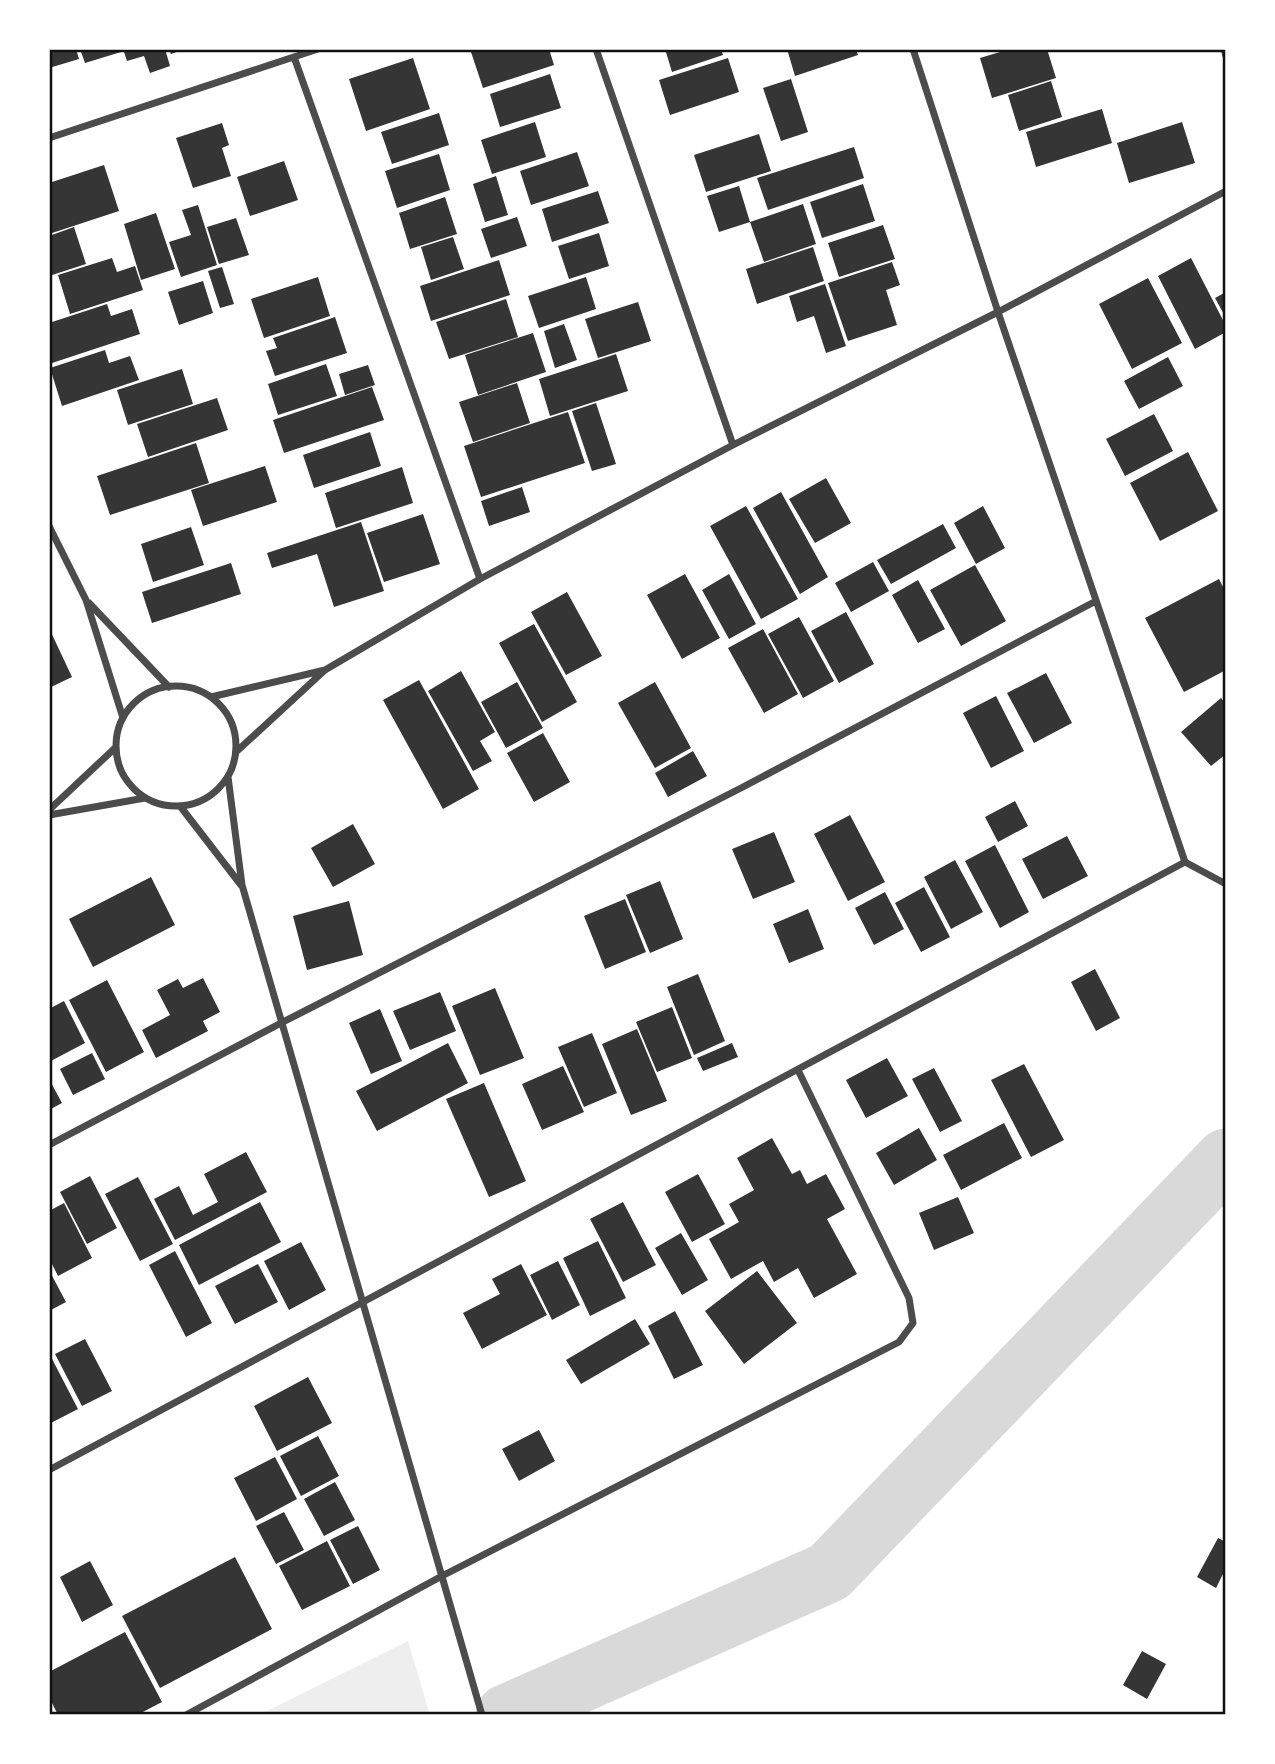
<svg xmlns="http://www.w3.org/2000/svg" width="1275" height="1764" font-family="'Asap Condensed',sans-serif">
<rect width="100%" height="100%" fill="#fff"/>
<path fill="#eee" d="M408 1641 430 1715H259Z"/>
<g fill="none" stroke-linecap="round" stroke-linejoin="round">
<path stroke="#d9d9d9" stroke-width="61" d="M506 1715 829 1572 1226 1159"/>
</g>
<path fill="#353535" d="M49 49H76L79 59 49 68Z
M80 49H120L121 52 85 63Z
M123 49H165L170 66 150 73 144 56 127 61Z
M169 49H185L171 54Z
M470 49H549L554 65 483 88Z
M665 49H721L723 55 672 72Z
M787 49H856L858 55 795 76Z
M1010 49H1047L1056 78 992 98 980 58Z
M413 58 430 109 366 131 349 79Z
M728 58 739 92 670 115 659 80Z
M550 74 561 108 500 127 490 94Z
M791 79 808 132 781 141 763 88Z
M1051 81 1062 117 1019 131 1008 95Z
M1102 109 1112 143 1036 167 1026 132Z
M439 113 449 145 392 164 381 132Z
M535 122 546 157 492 174 481 140Z
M1182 122 1195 163 1129 183 1117 143Z
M222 123 229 145 222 148 231 176 193 188 176 138Z
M759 134 771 171 706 192 694 155Z
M854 147 864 178 768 210 757 178Z
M577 152 589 186 531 205 520 171Z
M439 154 450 190 397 208 385 171Z
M284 161 298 200 250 216 237 177Z
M104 165 119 211 49 234V183Z
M496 176 508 215 485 222 473 184Z
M863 184 875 221 822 238 810 202Z
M739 186 750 222 719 232 707 196Z
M598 191 609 223 552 242 542 209Z
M445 197 457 234 410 249 399 213Z
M803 204 816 244 764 262 750 222Z
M198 205 217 265 181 277 169 242 191 235 182 210Z
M156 213 175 269 141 280 124 224Z
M517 217 527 246 491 258 481 229Z
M236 218 249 255 219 264 207 227Z
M883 225 895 259 839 277 828 243Z
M74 227 86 264 49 276V236Z
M599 233 609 266 569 279 558 246Z
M453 237 464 269 431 280 421 247Z
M813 247 824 281 757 304 746 269Z
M112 258 117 272 135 266 143 290 70 314 58 275Z
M1191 258 1226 326V332L1195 349 1158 276Z
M499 260 510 295 431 321 420 286Z
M892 262 900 285 886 290 897 325 848 341 828 283Z
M222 267 234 304 220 308 208 271Z
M318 277 330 316 264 338 251 299Z
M586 277 596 309 539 328 528 296Z
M1148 278 1182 343 1132 369 1099 304Z
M203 281 213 313 179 325 168 292Z
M825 284 846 346 826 353 814 316 797 322 789 296Z
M1226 292V318L1215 298Z
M506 299 518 337 449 359 436 322Z
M638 302 651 341 598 358 585 319Z
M107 304 111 316 132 309 140 334 49 364V323Z
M335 317 347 353 275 376 266 351 277 348 273 338Z
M564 324 577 360 555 368 544 331Z
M533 333 546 372 478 395 465 355Z
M105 350 109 363 130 356 139 380 62 406 50 368Z
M616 354 628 391 550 416 539 379Z
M1168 357 1183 386 1139 409 1124 381Z
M326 364 337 396 278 415 268 384Z
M368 365 375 385 345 395 339 374Z
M182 369 193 404 128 425 117 390Z
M517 383 530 423 473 442 459 402Z
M372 387 384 420 284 453 273 420Z
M217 398 228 430 148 457 137 424Z
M596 403 616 464 592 471 572 411Z
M568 412 585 463 481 497 464 446Z
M1154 414 1173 451 1125 476 1106 439Z
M370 432 381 466 314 488 303 455Z
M196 443 209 483 110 515 97 476Z
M1188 452 1218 511 1160 541 1130 483Z
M265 466 277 502 203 526 191 490Z
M402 467 413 503 336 528 325 493Z
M826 478 851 523 815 543 789 499Z
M522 487 530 512 489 526 481 501Z
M781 492 828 577 800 594 753 508Z
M746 506 798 599 761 619 710 526Z
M983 506 1005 548 976 564 954 523Z
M423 514 440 564 384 582 367 533Z
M361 522 384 591 334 607 317 554 272 568 267 553Z
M943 524 956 548 891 584 877 560Z
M191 527 204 565 153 582 141 544Z
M873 562 889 591 851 612 835 583Z
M231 563 241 594 152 623 142 592Z
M975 565 1006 621 961 646 930 590Z
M685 574 720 638 682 659 647 595Z
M729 574 756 624 729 639 702 590Z
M1219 579 1226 593V670L1184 692 1145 618Z
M918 580 945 629 918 643 892 595Z
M567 592 602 656 566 675 531 612Z
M846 612 874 664 839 683 811 631Z
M799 617 834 681 803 698 768 634Z
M534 624 577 702 542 722 499 643Z
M49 628 72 677 49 688Z
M763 629 798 694 764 713 728 648Z
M461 671 495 732 480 741 492 761 473 771 428 691Z
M1046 673 1072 723 1034 743 1007 693Z
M419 680 479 789 443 809 383 700Z
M517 682 543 728 506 748 481 702Z
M655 682 691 748 655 768 618 703Z
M996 696 1024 751 991 768 963 713Z
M1221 698 1226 704V754L1211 766 1181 732Z
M543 733 570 782 534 802 507 753Z
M693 751 707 776 668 797 655 773Z
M1015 801 1028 826 998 842 985 817Z
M850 815 885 882 848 901 814 834Z
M353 824 375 864 333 887 311 848Z
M774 832 795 882 753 899 732 849Z
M1067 836 1088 876 1043 899 1022 859Z
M995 845 1029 912 1000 928 965 861Z
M955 860 983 912 951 929 924 877Z
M151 877 175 925 93 967 69 919Z
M660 881 683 939 650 953 626 895Z
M924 887 950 937 921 952 895 903Z
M885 892 904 929 874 945 855 908Z
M625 899 646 952 605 969 584 916Z
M349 901 363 955 307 970 293 916Z
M808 909 824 949 789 963 773 924Z
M1095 969 1120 1018 1096 1031 1071 982Z
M698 974 725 1041 694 1055 667 987Z
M203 978 220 1012 203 1021 208 1031 156 1058 142 1030 170 1015 157 990 178 979 183 988Z
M107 980 144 1052 106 1072 69 1000Z
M495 988 524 1058 480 1075 452 1006Z
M440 992 456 1031 410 1050 393 1011Z
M64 1001 85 1043 49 1062V1009Z
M672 1007 692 1058 657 1072 636 1022Z
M380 1009 402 1061 371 1074 349 1023Z
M637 1029 667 1101 631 1115 602 1044Z
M592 1033 617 1093 584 1107 558 1047Z
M448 1043 468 1083 377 1131 356 1091Z
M732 1043 738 1057 703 1071 697 1058Z
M92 1053 105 1079 73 1095 60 1069Z
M887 1058 908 1096 866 1118 846 1080Z
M1024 1064 1064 1140 1031 1157 991 1080Z
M563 1066 584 1112 542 1130 522 1084Z
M934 1068 962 1121 940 1132 912 1079Z
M49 1079 62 1103 49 1110Z
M484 1083 526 1181 489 1197 446 1099Z
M1004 1123 1022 1158 961 1190 943 1155Z
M919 1128 937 1160 894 1185 876 1153Z
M772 1138 792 1174 800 1170 807 1184 826 1174 845 1209 827 1219 857 1274 814 1298 798 1268 774 1282 763 1261 731 1279 709 1239 739 1222 729 1204 754 1190 737 1158Z
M246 1152 267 1192 175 1240 154 1199 179 1186 193 1215 218 1202 204 1174Z
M698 1174 725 1224 692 1242 665 1192Z
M90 1176 117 1228 87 1244 60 1192Z
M138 1177 173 1244 140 1261 105 1194Z
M958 1197 974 1233 934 1250 919 1213Z
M260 1202 281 1242 199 1285 179 1245Z
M623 1202 656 1265 623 1282 590 1219Z
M64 1203 92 1258 58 1276 49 1258V1211Z
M681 1233 708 1280 682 1295 655 1248Z
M598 1241 626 1298 590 1316 563 1258Z
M301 1242 326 1290 289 1310 264 1261Z
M175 1251 212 1323 186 1337 149 1265Z
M558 1261 580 1305 552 1320 530 1275Z
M258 1264 278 1302 235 1324 215 1286Z
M521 1264 547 1315 482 1349 463 1313 500 1294 492 1279Z
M49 1270 66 1302 49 1311Z
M757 1271 797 1323 744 1364 705 1311Z
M675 1311 703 1365 674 1379 648 1326Z
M635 1319 650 1344 581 1384 566 1360Z
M85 1339 112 1391 82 1406 55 1354Z
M49 1353 78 1409 49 1424Z
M308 1377 332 1423 277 1451 254 1406Z
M539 1430 555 1461 519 1481 502 1449Z
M318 1436 339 1476 301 1496 280 1456Z
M275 1457 297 1499 256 1521 234 1478Z
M335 1482 355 1520 324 1536 304 1499Z
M284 1512 304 1550 276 1564 256 1526Z
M358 1526 380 1570 353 1584 330 1540Z
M1218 1538 1226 1542V1568L1216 1588 1197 1577Z
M327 1541 350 1586 302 1610 279 1566Z
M235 1557 272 1629 160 1688 122 1616Z
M90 1561 113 1605 82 1622 60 1577Z
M125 1632 162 1702 137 1715H58L49 1697V1672Z
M1142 1651 1166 1664 1147 1699 1123 1685Z"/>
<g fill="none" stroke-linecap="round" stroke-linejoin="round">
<path stroke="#4c4c4c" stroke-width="7" d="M596 49 733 445
M913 49 998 312 1185 862 1226 884
M1224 49 1226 56
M294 57 480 579
M49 138 318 49
M49 526 86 600 123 718
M89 603 169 687
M116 746a60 60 0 1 1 120 0a60 60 0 1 1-120 0Z
M211 697 325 670
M236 752 325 670 480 579 733 445 998 312 1226 191
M228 777 242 885 482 1715
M180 806 241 885
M49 810 115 748
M49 815 145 798
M49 1145 283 1022 741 788 1096 601
M49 1470 1185 862
M186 1715 442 1576 899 1342 913 1323 909 1298 798 1070"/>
</g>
<rect width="1275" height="1764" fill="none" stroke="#ffffff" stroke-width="102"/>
<rect x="51" y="51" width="1173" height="1662" fill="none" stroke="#111" stroke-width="2.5"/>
</svg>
